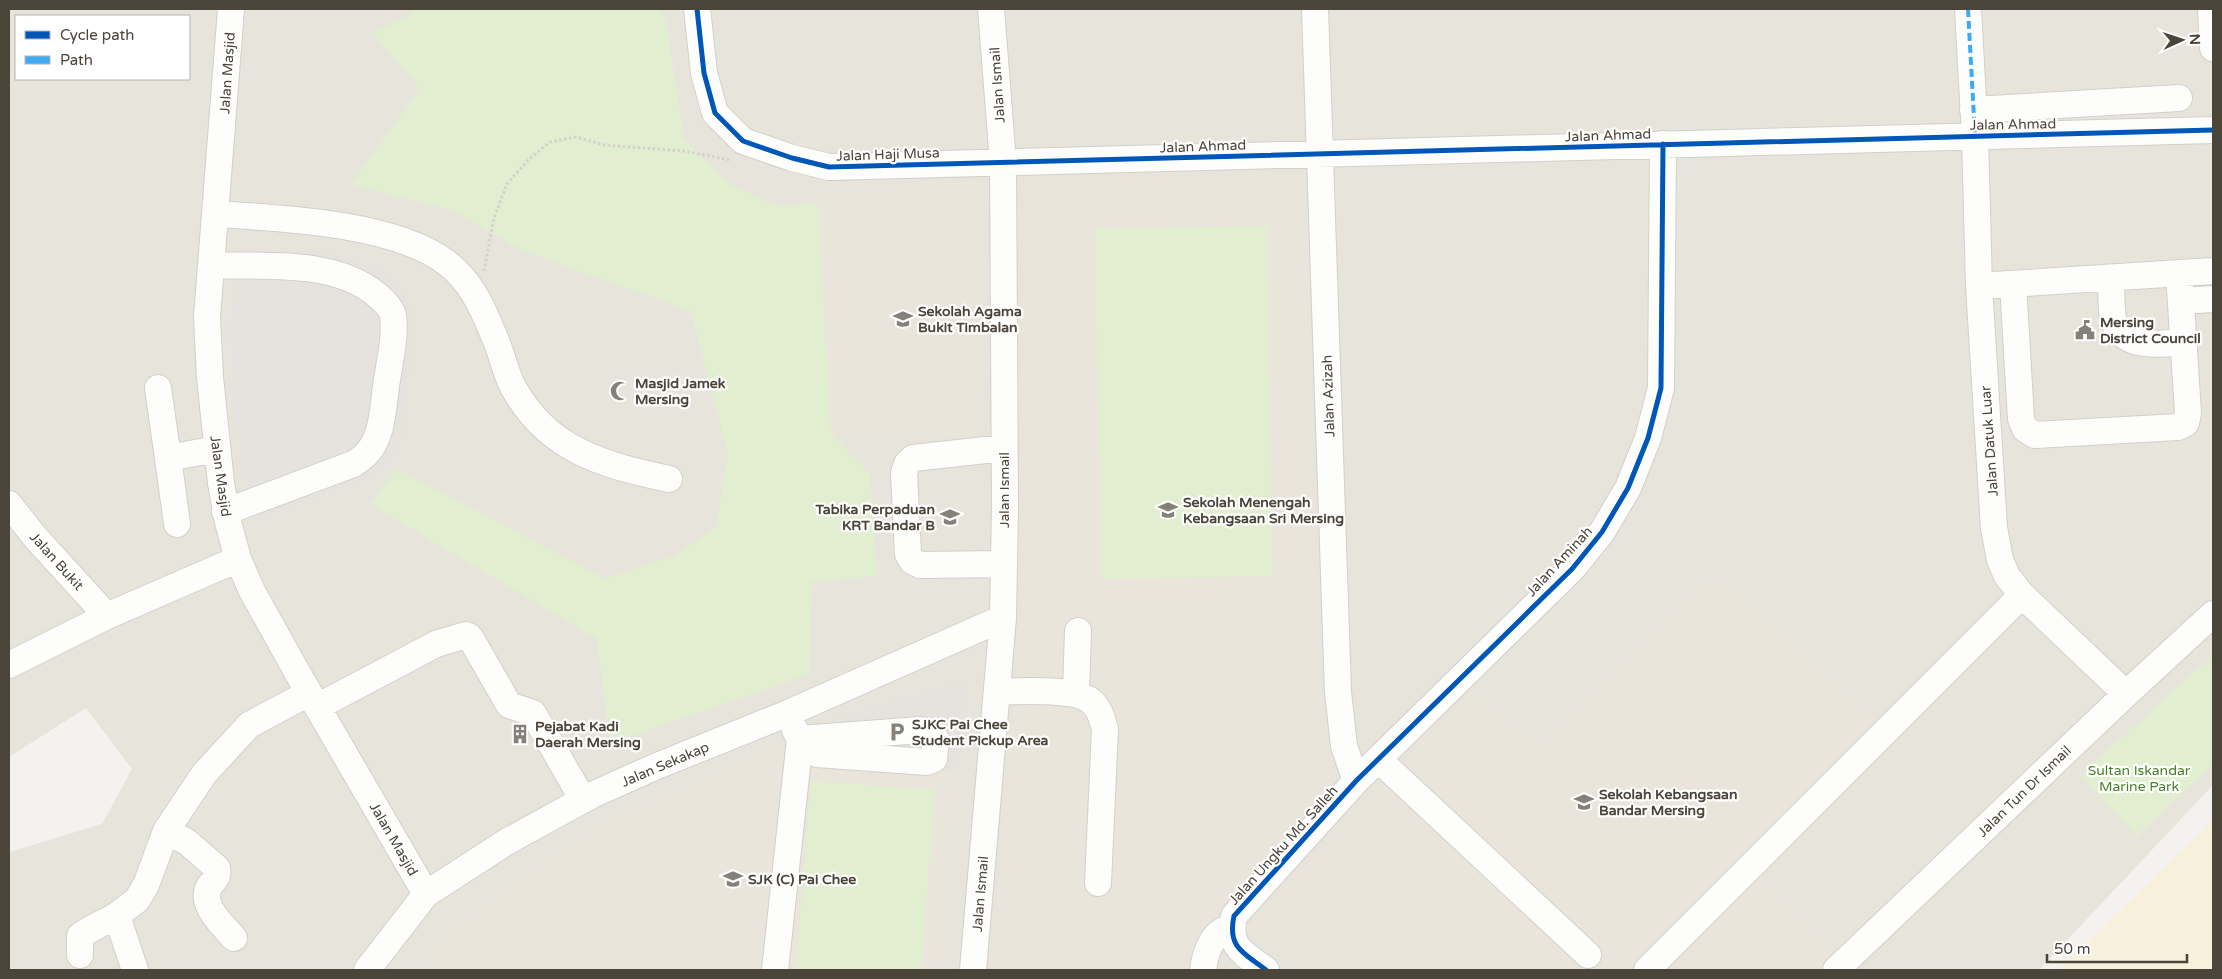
<svg xmlns="http://www.w3.org/2000/svg" width="2222" height="979" font-family="'Varela Round',sans-serif">
<rect width="100%" height="100%" fill="#f4f2ee"/>
<path fill="#e7e4dc" fill-rule="evenodd" d="M9 9H2213V785L2039 970H9V852L102 824 132 769 86 708 9 757ZM16 16H189V79H16Z"/>
<path fill="#eae5da" d="M1308 176 1317 676 1329 703 1331 783 1194 956 1193 970H990L1022 616 1024 178Z
M982 180V435L831 434 817 193Z
M1714 572 1880 724 1744 859 1836 953 1818 970H1298L1245 930 1472 689 1538 744Z
M782 742 788 761 954 771 939 970H422L449 930 593 829Z"/>
<path fill="#e1eecf" d="M410 9H661L666 22 684 139 731 185 777 206 818 203 831 434 870 474 877 576 812 582 809 674 610 744 597 639 370 504 397 469 606 579 674 556 716 527 728 454 691 311 523 251 451 210 351 184 420 89 372 32 411 15Z
M1266 226 1273 576 1101 579 1095 229Z
M2213 655V764L2137 836 2080 775Z
M811 781 935 790 921 970H796Z"/>
<path fill="#f7f0da" d="M2213 821V970H2059Z"/>
<path fill="#e6e3df" d="M243 248 333 253 381 268 409 299 413 341 404 432 393 460 373 477 253 521 238 434 229 326Z
M968 681 960 769 825 763 826 745 833 719Z"/>
<g fill="none" stroke-linecap="round" stroke-linejoin="round">
<defs>
<path id="minor" d="M231 9 207 317 210 377 221 483 228 522 238 559 252 591 297 672 426 894
M697 9 704 73 715 113 743 141 792 158 829 167 2213 130
M1315 9 1338 692 1344 746 1356 781
M1968 9 1975 136 1979 286 1994 528 2000 560 2007 576 2022 595 2126 694
M2211 9 2213 48
M1973 110 2179 98
M217 214C281 218 395 223 447 263 470 281 481 304 492 331 501 349 504 370 513 387 548 451 604 465 669 479
M212 265C265 267 334 259 377 295 383 300 391 308 393 315 396 336 390 359 387 380 383 402 384 434 368 452 364 457 358 461 353 464L225 512
M2111 278C2112 291 2110 309 2114 321 2124 350 2160 344 2184 342
M2013 284 2021 419 2025 429 2035 435 2178 427 2186 423 2188 413 2179 273
M1994 285 2213 271
M2181 301 2213 299
M158 388 168 458
M9 504 35 537 107 616
M177 524 168 458 217 449
M1004 564 920 565 912 561 908 554 904 473 907 464 913 458 1004 448
M9 665 107 616 238 559
M997 691C1020 692 1071 688 1088 699 1099 706 1102 718 1105 729L1098 883
M1076 693 1078 631
M317 707 436 644 466 635 470 637 509 705 533 713 583 800
M920 730 931 732 936 739 934 759 927 762 817 754 806 749 800 739Z
M1378 759 1588 955
M166 831 187 842 217 868C219 876 215 879 210 885 198 904 222 924 234 938
M121 912 137 900 146 885 166 831 204 774 249 725 309 693
M80 955V936C93 926 108 922 121 912L119 922 135 970
M367 970 426 894 508 841 592 795 657 766 786 714 1003 618
M775 970 800 739 795 730
M973 970 1003 618 1005 506 1003 162 991 9
M1203 970C1205 954 1212 930 1232 928
M1266 970C1244 953 1227 948 1234 916L1356 781 1572 569 1602 532 1628 488 1648 438 1661 388 1663 144
M1647 970 2022 595
M1836 970 2126 694 2213 614"/>
</defs>
<use href="#minor" stroke="#d2d0cb" stroke-width="28"/>
<path stroke="#d3d2cc" stroke-width="3" stroke-dasharray="2.5 2.5" stroke-linecap="butt" d="M484 271 494 218 507 184 528 160 550 142 576 137 604 145 683 151 731 160"/>
<use href="#minor" stroke="#fdfdfc" stroke-width="26"/>
<path stroke="#3fa9f5" stroke-width="4" stroke-dasharray="8 4" stroke-linecap="butt" d="M1968 9 1975 136"/>
<defs>
<path id="cycleway" d="M697 9 704 73 715 113 743 141 792 158 829 167 2213 130
M1266 970C1244 953 1227 948 1234 916L1356 781 1572 569 1602 532 1628 488 1648 438 1661 388 1663 144"/>
</defs>
<use href="#cycleway" stroke="#fff" stroke-width="8"/>
<use href="#cycleway" stroke="#0057b8" stroke-width="5"/>
</g>
<defs>
<symbol id="school-bare" viewBox="-9 -9 18 18"><path d="M0-5L7-2L0 1L-7-2ZM-4 1L0 2.5L4 1V4Q0 6-4 4Z" fill="#868178" stroke="#fff" stroke-width="2.5" paint-order="stroke"/></symbol>
<symbol id="civic-bare" viewBox="-9 -9 18 18"><path d="M-.6-6.5H3V-4.5H.6V-3L4-1V1h2V6H-6V1h2V-1L-.6-3ZM-1.2 2.5V6h2.4V2.5Z" fill="#868178" stroke="#fff" stroke-width="2.5" paint-order="stroke"/></symbol>
<symbol id="mosque-bare" viewBox="-9 -9 18 18"><path d="M3.5-4.9A6 6 0 1 0 3.5 4.9A5 5 0 1 1 3.5-4.9Z" fill="#868178" stroke="#fff" stroke-width="2.5" paint-order="stroke"/></symbol>
<symbol id="parking-bare" viewBox="-9 -9 18 18"><path d="M-3.5-5.5H1a3.5 3.5 0 0 1 0 7H-1V5.5H-3.5ZM-1-3.4V-.6H.8a1.4 1.4 0 0 0 0-2.8Z" fill="#868178" stroke="#fff" stroke-width="2.5" paint-order="stroke"/></symbol>
<symbol id="building-bare" viewBox="-9 -9 18 18"><path d="M-4-6H4V6H1V3H-1V6H-4ZM-2.5-4.3h1.7v1.8h-1.7ZM.8-4.3h1.7v1.8H.8ZM-2.5-1h1.7V.8h-1.7ZM.8-1h1.7V.8H.8Z" fill="#868178" stroke="#fff" stroke-width="2.5" paint-order="stroke"/></symbol>
</defs>
<g fill-rule="evenodd">
<use href="#school-bare" x="889" y="305" width="28" height="28"/>
<use href="#civic-bare" x="2071" y="316" width="28" height="28"/>
<use href="#mosque-bare" x="606" y="377" width="28" height="28"/>
<use href="#school-bare" x="1154" y="496" width="28" height="28"/>
<use href="#school-bare" x="936" y="503" width="28" height="28"/>
<use href="#parking-bare" x="883" y="718" width="28" height="28"/>
<use href="#building-bare" x="506" y="720" width="28" height="28"/>
<use href="#school-bare" x="1570" y="788" width="28" height="28"/>
<use href="#school-bare" x="719" y="865" width="28" height="28"/>
</g>
<g text-anchor="middle" stroke-width="4.5" stroke-linejoin="round" paint-order="stroke">
<g font-size="14" fill="#4b4439" stroke="#fff">
<text transform="translate(227 73) rotate(-86)" y="5">Jalan Masjid</text>
<text transform="translate(997 85) rotate(-94)" y="5">Jalan Ismail</text>
<text transform="translate(2013 124) rotate(-1)" y="5">Jalan Ahmad</text>
<text transform="translate(1608 135) rotate(-2)" y="5">Jalan Ahmad</text>
<text transform="translate(1203 146) rotate(-2)" y="5">Jalan Ahmad</text>
<text transform="translate(888 154) rotate(-2)" y="5">Jalan Haji Musa</text>
<text transform="translate(1328 396) rotate(-92)" y="5">Jalan Azizah</text>
<text transform="translate(1989 441) rotate(-94)" y="5">Jalan Datuk Luar</text>
<text transform="translate(221 476) rotate(82)" y="5">Jalan Masjid</text>
<text transform="translate(1004 490) rotate(-90)" y="5">Jalan Ismail</text>
<text transform="translate(57 561) rotate(48)" y="5">Jalan Bukit</text>
<text transform="translate(1559 561) rotate(-47)" y="5">Jalan Aminah</text>
<text transform="translate(665 764) rotate(-23)" y="5">Jalan Sekakap</text>
<text transform="translate(2024 791) rotate(-44)" y="5">Jalan Tun Dr Ismail</text>
<text transform="translate(394 839) rotate(60)" y="5">Jalan Masjid</text>
<text transform="translate(1283 845) rotate(-48)" y="5">Jalan Ungku Md. Salleh</text>
<text transform="translate(980 894) rotate(-85)" y="5">Jalan Ismail</text>
</g>
<g font-size="14" font-weight="bold" fill="#4b4439" stroke="#fff" text-anchor="start">
<text x="918" y="316">Sekolah Agama<tspan x="918" dy="16">Bukit Timbalan</tspan></text>
<text x="2100" y="327">Mersing<tspan x="2100" dy="16">District Council</tspan></text>
<text x="635" y="388">Masjid Jamek<tspan x="635" dy="16">Mersing</tspan></text>
<text x="1183" y="507">Sekolah Menengah<tspan x="1183" dy="16">Kebangsaan Sri Mersing</tspan></text>
<text x="935" y="514" text-anchor="end">Tabika Perpaduan<tspan x="935" dy="16">KRT Bandar B</tspan></text>
<text x="912" y="729">SJKC Pai Chee<tspan x="912" dy="16">Student Pickup Area</tspan></text>
<text x="535" y="731">Pejabat Kadi<tspan x="535" dy="16">Daerah Mersing</tspan></text>
<text x="1599" y="799">Sekolah Kebangsaan<tspan x="1599" dy="16">Bandar Mersing</tspan></text>
<text x="748" y="884">SJK (C) Pai Chee</text>
</g>
<g font-size="14" fill="#4a7f2a" stroke="#fff">
<text x="2139" y="775">Sultan Iskandar<tspan x="2139" dy="16">Marine Park</tspan></text>
</g>
</g>
<rect width="2222" height="979" fill="none" stroke="#4b4439" stroke-width="20"/>
<rect x="15" y="15" width="175" height="65" fill="#ffffff" stroke="#b7b4b0"/>
<rect x="25" y="31" width="25" height="8" fill="#0057b8" stroke="#b7b4b0"/>
<text x="60" y="40" font-size="15" fill="#4b4439">Cycle path</text>
<rect x="25" y="56" width="25" height="8" fill="#3fa9f5" stroke="#b7b4b0"/>
<text x="60" y="65" font-size="15" fill="#4b4439">Path</text>
<g transform="translate(2182 40) rotate(87)" stroke="#ffffff" stroke-width="4" paint-order="stroke">
<path d="M0-4L9 19L0 12L-9 19Z" fill="#4b4439"/>
<text y="-8" font-size="14" font-weight="bold" text-anchor="middle" fill="#4b4439">N</text>
</g>
<path d="M2047 954v8h140v-8" fill="none" stroke="#4b4439" stroke-width="2.5"/>
<text x="2054" y="954" font-size="15" fill="#4b4439" stroke="#ffffff" stroke-width="4" paint-order="stroke">50 m</text>
</svg>
